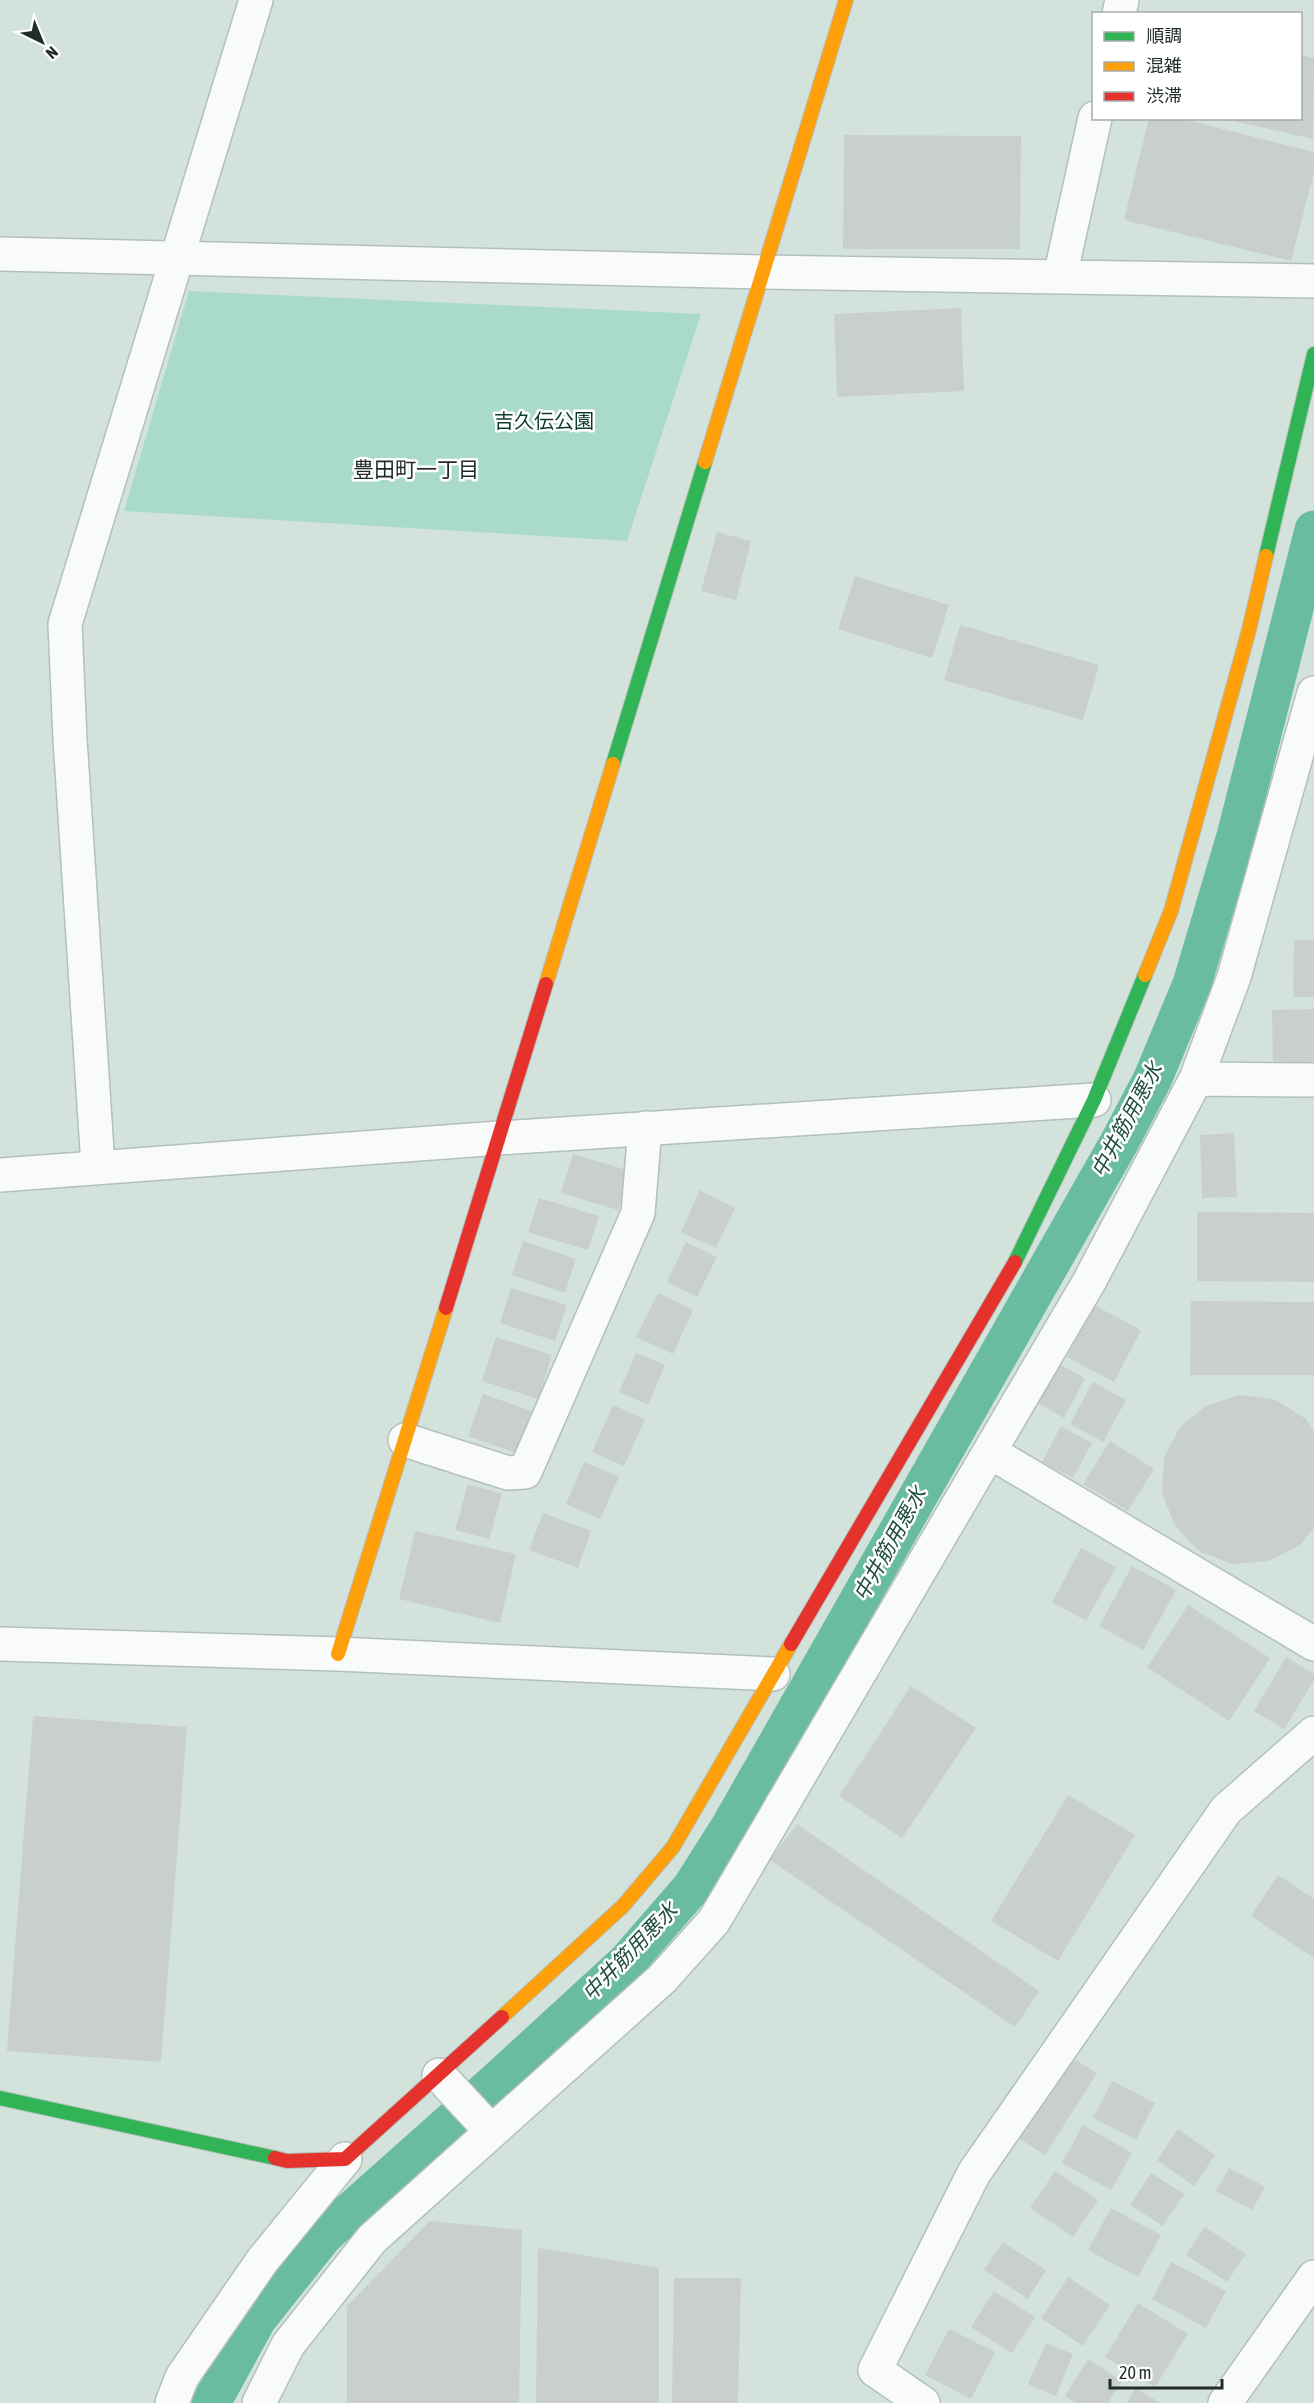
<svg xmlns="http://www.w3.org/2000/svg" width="1314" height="2403" font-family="'Asap Condensed','Noto Sans JP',sans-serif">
<rect width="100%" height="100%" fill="#d3e3dc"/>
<path fill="#aadbc8" d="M189 291 701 314 627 541 124 511Z"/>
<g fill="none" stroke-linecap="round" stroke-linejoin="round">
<path stroke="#6abca0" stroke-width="39" d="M211 2403 257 2319 323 2236 496 2082 627 1962 692 1887 730 1827 1120 1141 1153 1078 1192 984 1236 836 1314 530"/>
</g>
<path fill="#c9cecf" d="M1300 55 1314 58 1313 139 1225 119 1300 118Z
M1149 118H1179L1314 152V172L1291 261 1124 220Z
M844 135 1021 136 1020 249H843Z
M961 308 964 391 837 397 834 314Z
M717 532 751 541 736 600 701 591Z
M855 576 949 605 932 658 838 629Z
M960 625 1099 665 1083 720 944 680Z
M1294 940H1314V997H1293Z
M1314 1009V1062L1273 1063 1272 1010Z
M1234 1133 1237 1197 1202 1198 1200 1135Z
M573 1154 630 1171 618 1210 561 1193Z
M700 1190 735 1208 716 1248 681 1232Z
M539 1198 599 1216 588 1250 528 1232Z
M1197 1212 1314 1213V1282L1197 1281Z
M523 1241 576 1259 565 1293 512 1275Z
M686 1242 717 1257 697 1297 667 1282Z
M511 1288 567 1305 555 1341 500 1323Z
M658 1293 693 1310 673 1354 636 1337Z
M1191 1301 1314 1302V1375H1190Z
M1094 1305 1141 1330 1114 1382 1067 1357Z
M496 1337 552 1355 538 1399 482 1381Z
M636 1353 665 1365 648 1405 619 1392Z
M1053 1361 1085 1378 1064 1418 1032 1400Z
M1093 1382 1126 1400 1103 1442 1070 1424Z
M483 1394 531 1411 516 1453 468 1436Z
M1241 1395 1276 1400 1306 1419 1314 1432V1528L1300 1545 1269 1561 1233 1564 1200 1552 1175 1526 1162 1493 1164 1458 1180 1427 1207 1405Z
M613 1405 645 1419 624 1466 592 1452Z
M1061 1426 1092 1443 1073 1478 1042 1462Z
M1110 1441 1154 1469 1128 1511 1083 1484Z
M584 1462 619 1477 600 1519 566 1504Z
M468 1484 502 1494 489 1539 455 1530Z
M543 1513 591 1531 578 1568 529 1550Z
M415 1531 516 1554 500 1623 399 1599Z
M1081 1548 1116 1567 1086 1621 1052 1602Z
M1132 1566 1176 1590 1143 1650 1099 1626Z
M1188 1605 1270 1658 1229 1721 1147 1667Z
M1286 1657 1314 1674V1680L1284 1729 1254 1711Z
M911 1686 976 1728 902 1838 839 1796Z
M33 1716 187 1727 161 2062 7 2051Z
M1068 1795 1135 1835 1058 1961 991 1921Z
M797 1824 1039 1991 1015 2027 770 1860Z
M1278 1875 1314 1899V1958L1251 1916Z
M1071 2057 1097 2073 1045 2155 1018 2138Z
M1112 2081 1155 2103 1136 2140 1093 2118Z
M1083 2125 1132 2153 1111 2190 1062 2163Z
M1178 2129 1215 2155 1194 2186 1157 2160Z
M1229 2168 1265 2187 1252 2210 1216 2191Z
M1055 2171 1098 2200 1073 2237 1030 2208Z
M1151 2173 1184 2194 1163 2226 1130 2205Z
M1111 2208 1161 2235 1138 2277 1088 2250Z
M430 2221 522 2230 519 2403H347V2306Z
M1205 2227 1246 2254 1227 2282 1186 2255Z
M1003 2242 1046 2270 1028 2299 984 2270Z
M538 2248 659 2268V2403H536Z
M1171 2262 1226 2291 1206 2328 1152 2299Z
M1068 2277 1110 2305 1083 2346 1041 2318Z
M674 2278H741L738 2403H672Z
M994 2291 1035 2317 1012 2353 971 2327Z
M1138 2303 1188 2334 1155 2387 1105 2357Z
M949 2329 995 2352 971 2399 925 2375Z
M1046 2343 1073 2354 1056 2396 1028 2384Z
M1088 2359 1122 2381 1108 2403H1076L1065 2396Z
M1136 2388 1160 2403H1127Z"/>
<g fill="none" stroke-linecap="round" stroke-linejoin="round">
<defs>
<path id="street" d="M1119 14 1122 0
M0 254 762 272 1314 281
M1060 277 1095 118
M1196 1079 1314 1080
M98 1166 70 739 65 624 256 0
M0 1175 499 1138 1094 1100
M405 1440 508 1473 525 1472 638 1213 645 1128
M990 1452 1314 1644
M0 1644 338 1654 773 1674
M439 2075 491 2131
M172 2403 182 2377 262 2261 345 2159
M259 2403 288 2345 372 2239 662 1979 714 1921 1089 1282 1196 1079 1234 977 1314 693
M923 2403 875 2370 974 2173 1226 1810 1314 1733
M1225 2403 1314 2277"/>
<path id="fast" d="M1266 556 1314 354
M613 764 705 462
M1015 1262 1094 1100 1145 975
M0 2098 275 2158"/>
<path id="slow" d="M705 462 846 0
M1145 975 1171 911 1249 630 1266 556
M546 984 613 764
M338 1654 446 1308
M502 2017 623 1906 673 1847 791 1644"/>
<path id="jam" d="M446 1308 546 984
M791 1644 1015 1262
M275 2158 287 2161 345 2159 502 2017"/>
</defs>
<use href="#street" stroke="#b3c0ba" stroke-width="36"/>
<use href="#fast" stroke="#b3c0ba" stroke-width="16"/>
<use href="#slow" stroke="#b3c0ba" stroke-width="16"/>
<use href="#jam" stroke="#b3c0ba" stroke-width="16"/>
<use href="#street" stroke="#f8fbfa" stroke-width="33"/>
<use href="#fast" stroke="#30b455" stroke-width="14"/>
<use href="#slow" stroke="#ff9f0a" stroke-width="14"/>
<use href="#jam" stroke="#e5322d" stroke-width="14"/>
</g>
<g text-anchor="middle" stroke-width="5" stroke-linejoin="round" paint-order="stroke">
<g font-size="20" fill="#0c3c2d" stroke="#fff">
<text x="544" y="428">吉久伝公園</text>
</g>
<g font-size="21" fill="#222d28" stroke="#fff">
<text x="416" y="477">豊田町一丁目</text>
</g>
<g font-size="21" font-style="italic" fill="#214e3e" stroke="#fff">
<text transform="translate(1127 1120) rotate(-62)" y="7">中井筋用悪水</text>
<text transform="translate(890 1544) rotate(-61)" y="7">中井筋用悪水</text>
<text transform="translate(630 1952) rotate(-46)" y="7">中井筋用悪水</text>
</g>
</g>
<rect x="1092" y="12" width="210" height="108" fill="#ffffff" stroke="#a7aba9" stroke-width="1.5"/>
<rect x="1104" y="32" width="30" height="9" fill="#30b455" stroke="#a7aba9" stroke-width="1.5"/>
<text x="1146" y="42" font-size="18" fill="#222d28">順調</text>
<rect x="1104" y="62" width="30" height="9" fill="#ff9f0a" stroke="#a7aba9" stroke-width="1.5"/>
<text x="1146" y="72" font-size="18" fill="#222d28">混雑</text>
<rect x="1104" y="92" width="30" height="9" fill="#e5322d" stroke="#a7aba9" stroke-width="1.5"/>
<text x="1146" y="102" font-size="18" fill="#222d28">渋滞</text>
<g transform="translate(42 42) rotate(137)" stroke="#ffffff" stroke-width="4.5" paint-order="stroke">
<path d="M0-4.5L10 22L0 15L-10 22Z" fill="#222d28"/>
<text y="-9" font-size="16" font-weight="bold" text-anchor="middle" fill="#222d28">N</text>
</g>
<path d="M1110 2379v9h112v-9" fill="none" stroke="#222d28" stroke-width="3"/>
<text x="1119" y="2379" font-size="18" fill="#222d28" stroke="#ffffff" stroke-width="4.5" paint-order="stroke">20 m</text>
</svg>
